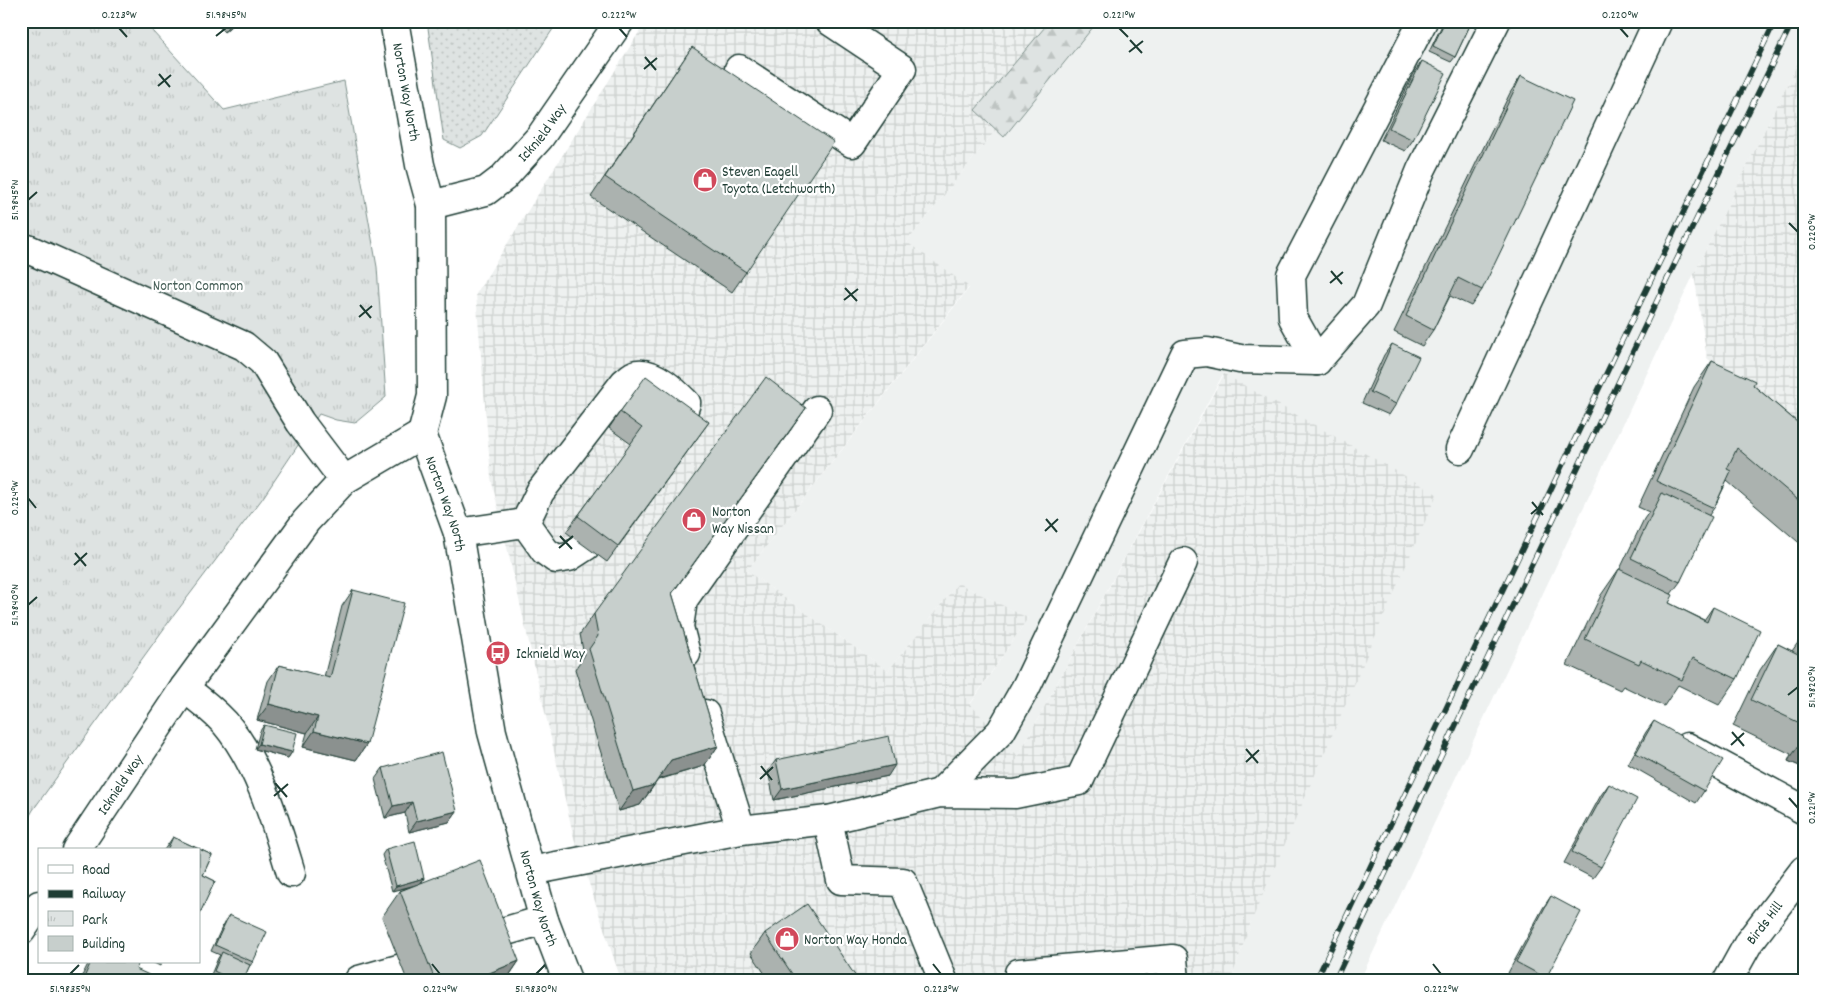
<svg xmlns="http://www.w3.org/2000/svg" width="1825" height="1001" font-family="Dekko,sans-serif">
<defs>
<pattern id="industrial-grid" width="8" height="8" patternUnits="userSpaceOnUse" patternTransform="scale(1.25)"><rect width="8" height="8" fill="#eef1f0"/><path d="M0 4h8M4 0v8" fill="none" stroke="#ccd0ce"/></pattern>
<pattern id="grass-dots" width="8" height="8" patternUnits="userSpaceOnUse" patternTransform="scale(1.25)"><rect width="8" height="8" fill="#dee3e2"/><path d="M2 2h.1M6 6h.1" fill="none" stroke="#bec4c2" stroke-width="1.8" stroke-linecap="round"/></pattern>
<pattern id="forest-firs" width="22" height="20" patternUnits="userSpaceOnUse" patternTransform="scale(1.25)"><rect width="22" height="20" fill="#dee3e2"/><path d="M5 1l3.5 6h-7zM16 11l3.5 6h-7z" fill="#bec4c2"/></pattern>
<pattern id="park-tufts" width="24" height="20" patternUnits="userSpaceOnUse" patternTransform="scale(1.25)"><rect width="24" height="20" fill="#dee3e2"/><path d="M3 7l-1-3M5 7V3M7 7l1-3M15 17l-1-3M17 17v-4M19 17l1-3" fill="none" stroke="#bec4c2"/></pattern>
</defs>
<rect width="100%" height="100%" fill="#fff"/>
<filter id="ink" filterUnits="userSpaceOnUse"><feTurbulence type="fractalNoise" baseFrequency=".02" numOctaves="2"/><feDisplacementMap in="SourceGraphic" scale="10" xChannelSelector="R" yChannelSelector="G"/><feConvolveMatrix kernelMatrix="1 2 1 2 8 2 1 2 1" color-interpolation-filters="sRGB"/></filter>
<g filter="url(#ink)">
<path fill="#eef1f0" d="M1082 21H1804V50L1694 274 1360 980H1231L1251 922 1223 374 1018 756 970 705 1028 618 958 583 888 671 747 571 969 288 907 242Z"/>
<path fill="url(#industrial-grid)" d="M646 21H1082L907 242 969 287 747 571 888 671 958 583 1028 618 970 704 1018 756 1224 374 1437 494 1251 922 1231 980H621L574 838 491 478 476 294Z
M1804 50V449L1707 358 1694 274Z"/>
<path fill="url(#grass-dots)" stroke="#7e908b" d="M427 21H551L555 26 482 136 460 148 444 140Z"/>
<path fill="url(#forest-firs)" stroke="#7e908b" d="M1050 21H1098L1004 137 975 110Z"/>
<path fill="url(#park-tufts)" stroke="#7e908b" d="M21 21H143L224 110 344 81 377 267 386 397 355 423 336 420 319 414 262 499 168 623 33 810 21 831Z"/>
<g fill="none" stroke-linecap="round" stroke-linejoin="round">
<defs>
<g id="minor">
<path id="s1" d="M394 21 420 165 431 205 432 396 422 434 458 533 492 732 544 920 567 980"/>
<path d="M739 69 852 143 902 69 830 21"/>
<path id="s2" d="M431 205 486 191 503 178 540 137 620 21"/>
<path d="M21 253 28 249 244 346 263 362 300 422 344 480"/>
<path d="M1317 361 1366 305 1421 170 1496 21"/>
<path d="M1317 361 1293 318 1291 275 1423 21"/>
<path d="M1460 449 1658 21"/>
<path d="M525 523 540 492 624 383C628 380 632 375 637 374 654 371 675 392 686 403L679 424"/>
<path d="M525 523 545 551 556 559 569 557 586 546"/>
<path d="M458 533 525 523"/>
<path d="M686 654 679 627 683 600 817 410"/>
<path d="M184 688C199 699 213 710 225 723 259 763 276 824 291 873"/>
<path d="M705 714 741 830"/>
<path d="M1687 747 1804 810"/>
<path d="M940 793 1001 731 1026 687 1185 354 1207 352 1240 359 1317 361"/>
<path d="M828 820 841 880 903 882 943 980"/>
<path id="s3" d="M76 850 184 688 306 521 344 480 422 434"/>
<path d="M531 871 741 830 828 820 940 793 1015 794 1079 781 1183 562"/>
<path d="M21 931 39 905"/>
<path d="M482 938 544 920"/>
<path d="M359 980 402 968"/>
<path d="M1019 980V973L1173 959 1175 980"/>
<path id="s4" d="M1728 980 1749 942 1804 870"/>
</g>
</defs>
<use href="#minor" stroke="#1f3d34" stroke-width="31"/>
<use href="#minor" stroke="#fff" stroke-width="28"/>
<defs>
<path id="rail" d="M1316 980 1775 21
M1335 980 1663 288 1793 21"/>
</defs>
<use href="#rail" stroke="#1f3d34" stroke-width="5.5"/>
<use href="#rail" stroke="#fff" stroke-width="4" stroke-dasharray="11" stroke-linecap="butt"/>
</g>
<path fill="#abb2af" stroke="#1f3d34" d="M214 21H237L224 32Z
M1444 21H1472L1455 57 1451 62 1429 52Z
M692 47 746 272 732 292 591 197Z
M1422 61 1413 140 1405 151 1381 140 1414 73Z
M1521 76 1482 290 1471 306 1450 296 1433 330 1422 346 1394 332 1510 93Z
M1392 344 1396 404 1389 415 1362 403 1384 355Z
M1712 361 1753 385 1804 428V547L1727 481 1714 508 1709 515 1680 582 1671 594 1669 603 1704 620 1713 607 1737 679 1719 705 1678 685 1664 706 1623 686 1620 690 1567 665 1601 595 1619 569H1620L1644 519 1649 512 1638 507 1694 387Z
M620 412 709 422 607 562 566 532 631 444 609 428Z
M792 428 672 593 718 746 704 766 658 780 640 805 619 811 575 669 584 656 580 634 594 614Z
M353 590 367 744 356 760 303 747 307 733 257 720 268 681 279 665 324 677 342 606Z
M1804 634V766L1802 767 1788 761 1791 754 1733 726 1760 670 1778 644 1792 651Z
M1654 721 1704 791 1696 803 1628 764 1646 732Z
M264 725 292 752 288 758 255 749 260 731Z
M776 760 888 776 774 800 768 771Z
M383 768 457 811 449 822 409 832 405 813 385 818 375 779Z
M1609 784 1601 867 1593 878 1564 863 1601 795Z
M173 837 212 855 203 875 215 881 199 914V850H164Z
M386 849 424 878 422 882 519 961 509 976 510 980H407L382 917 400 891 411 887 392 891 382 855Z
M1551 896 1546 978 1544 980H1520L1508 973 1543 908Z
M229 915 253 962 249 967 243 980H216L210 977 218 958 220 955 211 951 225 921Z
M765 933 858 980H769L751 953Z
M89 962H139L136 969 147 980H80Z
M152 962H162L160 966Z"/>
<path fill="#8b918f" stroke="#1f3d34" d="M232 21H237L224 32Z
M806 408 792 428 658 613 672 593Z
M269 704 318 717 307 733 257 720Z
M314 731 367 744 356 760 303 747Z
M1804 738V766L1802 767 1788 761Z
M259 744 292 752 288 758 255 749Z
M718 746 704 766 656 780 671 760Z
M895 765 888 776 774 800 782 789Z
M654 785 640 805 619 811 633 791Z
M412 802 405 813 385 818 393 806Z
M457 811 449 822 409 832 417 821Z
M424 878 420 884 392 891 396 886Z
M519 961 506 980H472Z"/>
<path fill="#c7cfcc" stroke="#1f3d34" d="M1445 21H1472L1455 57 1433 46Z
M692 47 834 142 746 272 605 177Z
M1422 61 1446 73 1413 140 1389 128Z
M1521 76 1573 101 1482 290 1458 278 1433 330 1406 316Z
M1392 344 1419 357 1396 404 1370 392Z
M1712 361 1755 381 1753 385 1804 428V505L1737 448 1727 469 1731 471 1714 508 1656 481Z
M646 376 709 422 618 546 578 516 642 428 620 412Z
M766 377 806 408 672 593 718 746 671 760 654 785 633 791 589 649 598 636 594 614Z
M1662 493 1712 517 1680 582 1631 558Z
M1619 569 1673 595 1669 603 1707 622 1713 607 1760 630 1737 679 1693 658 1682 680 1641 660 1639 664 1585 639Z
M353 590 404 603 367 744 314 731 318 717 269 704 279 665 330 678Z
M1778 644 1804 657V725L1751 700Z
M1654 721 1723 760 1704 791 1636 753Z
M264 725 297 733 292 752 259 744Z
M889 736 895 765 782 789 776 760Z
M442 752 457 811 417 821 412 802 393 806 383 768Z
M1609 784 1637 799 1601 867 1572 852Z
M173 837 212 855 203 875 215 881 201 911 199 910V850H167Z
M415 841 424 878 396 886 386 849Z
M480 860 519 961 472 980H435L400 891Z
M1551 896 1581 912 1546 978 1516 962Z
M807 904 858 980H796L765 933Z
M229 915 267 932 253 962 215 945Z
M222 952 250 965 243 980H232L214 971Z
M91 962H139L136 969 149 975 147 980H83Z
M509 976 510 980H499Z"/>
</g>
<path fill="none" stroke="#1f3d34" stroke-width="2" d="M119 28 127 37M619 28 627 37M1119 28 1128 37M1620 28 1628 37M216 36 226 28M1130 40 1142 53M1129 52 1143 41M645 57 656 70M644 69 657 58M159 74 170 87M158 86 171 75M28 200 37 192M1789 223 1798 232M1331 271 1342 284M1330 283 1343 272M845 288 857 301M844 300 858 289M360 305 371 318M359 317 372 306M28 498 36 508M1532 502 1543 515M1531 514 1544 503M1046 519 1057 532M1045 531 1058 519M560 536 572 549M559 548 573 536M75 553 86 566M74 565 87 553M28 605 37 597M1788 695 1798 687M1732 732 1744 746M1731 745 1744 733M1246 749 1258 763M1246 762 1259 750M761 766 772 780M760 779 773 767M275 783 287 797M274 796 288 784M1789 798 1798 808M432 964 440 974M933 964 941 974M1433 964 1441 974M70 974 79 965M536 974 545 965"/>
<defs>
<symbol id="shop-disc" viewBox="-11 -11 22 22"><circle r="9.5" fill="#d1495b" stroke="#fff"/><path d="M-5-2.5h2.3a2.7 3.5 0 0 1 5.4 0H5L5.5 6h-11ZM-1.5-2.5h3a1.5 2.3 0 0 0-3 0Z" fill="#fff"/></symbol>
<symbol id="bus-disc" viewBox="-11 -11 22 22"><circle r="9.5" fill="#d1495b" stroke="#fff"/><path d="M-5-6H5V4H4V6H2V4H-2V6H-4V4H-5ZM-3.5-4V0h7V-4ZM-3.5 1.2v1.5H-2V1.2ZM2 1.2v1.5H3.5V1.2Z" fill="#fff"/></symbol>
</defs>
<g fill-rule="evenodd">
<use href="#shop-disc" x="691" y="166" width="28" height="28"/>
<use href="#shop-disc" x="680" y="506" width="28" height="28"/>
<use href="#bus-disc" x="484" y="639" width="28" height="28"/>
<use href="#shop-disc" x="773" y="925" width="28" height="28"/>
</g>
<g text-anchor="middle" stroke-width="4.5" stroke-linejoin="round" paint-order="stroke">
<g font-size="15" fill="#1f3d34" stroke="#fff">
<text dy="5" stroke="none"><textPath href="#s1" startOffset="72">Norton Way North</textPath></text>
<text dy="5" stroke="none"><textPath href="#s2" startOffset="138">Icknield Way</textPath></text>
<text dy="5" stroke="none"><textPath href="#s1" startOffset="492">Norton Way North</textPath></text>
<text dy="5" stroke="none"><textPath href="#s3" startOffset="79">Icknield Way</textPath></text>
<text dy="5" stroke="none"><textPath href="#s1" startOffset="898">Norton Way North</textPath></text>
<text dy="5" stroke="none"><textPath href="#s4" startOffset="68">Birds Hill</textPath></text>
</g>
<g font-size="15" fill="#1f3d34" stroke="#fff" text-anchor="start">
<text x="722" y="176">Steven Eagell<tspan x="722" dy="17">Toyota (Letchworth)</tspan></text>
<text x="712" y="516">Norton<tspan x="712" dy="17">Way Nissan</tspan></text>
<text x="516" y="658">Icknield Way</text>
<text x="804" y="944">Norton Way Honda</text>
</g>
<g font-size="15" fill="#455e57" stroke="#fff">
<text x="198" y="290">Norton Common</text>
</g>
</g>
<rect width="1825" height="1001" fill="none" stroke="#fff" stroke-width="55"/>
<rect x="38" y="848" width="162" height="115" fill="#ffffff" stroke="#a5b1ae"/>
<rect x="48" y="865" width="25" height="8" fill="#ffffff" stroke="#a5b1ae"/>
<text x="82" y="874" font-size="15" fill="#1f3d34">Road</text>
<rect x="48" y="890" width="25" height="8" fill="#1f3d34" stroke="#a5b1ae"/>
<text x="82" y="898" font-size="15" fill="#1f3d34">Railway</text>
<rect x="48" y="911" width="25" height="15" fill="url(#park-tufts)" stroke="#a5b1ae"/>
<text x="82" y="924" font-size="15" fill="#1f3d34">Park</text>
<rect x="48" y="936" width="25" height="15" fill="#c7cfcc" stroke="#a5b1ae"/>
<text x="82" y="948" font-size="15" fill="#1f3d34">Building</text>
<rect x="28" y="28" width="1770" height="946" fill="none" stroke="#1f3d34" stroke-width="2"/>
<g font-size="12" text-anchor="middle" fill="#1f3d34">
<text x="119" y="18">0.223°W</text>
<text x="226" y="18">51.9845°N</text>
<text x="619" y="18">0.222°W</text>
<text x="1119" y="18">0.221°W</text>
<text x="1620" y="18">0.220°W</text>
<text transform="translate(14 200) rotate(-90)" y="4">51.9845°N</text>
<text transform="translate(1811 232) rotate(-90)" y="4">0.220°W</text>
<text transform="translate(14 498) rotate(-90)" y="4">0.224°W</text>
<text transform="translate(14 605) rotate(-90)" y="4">51.9840°N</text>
<text transform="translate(1811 687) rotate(-90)" y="4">51.9820°N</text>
<text transform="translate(1811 808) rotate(-90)" y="4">0.221°W</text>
<text x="70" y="992">51.9835°N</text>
<text x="440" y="992">0.224°W</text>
<text x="536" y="992">51.9830°N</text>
<text x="941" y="992">0.223°W</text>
<text x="1441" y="992">0.222°W</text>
</g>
</svg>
